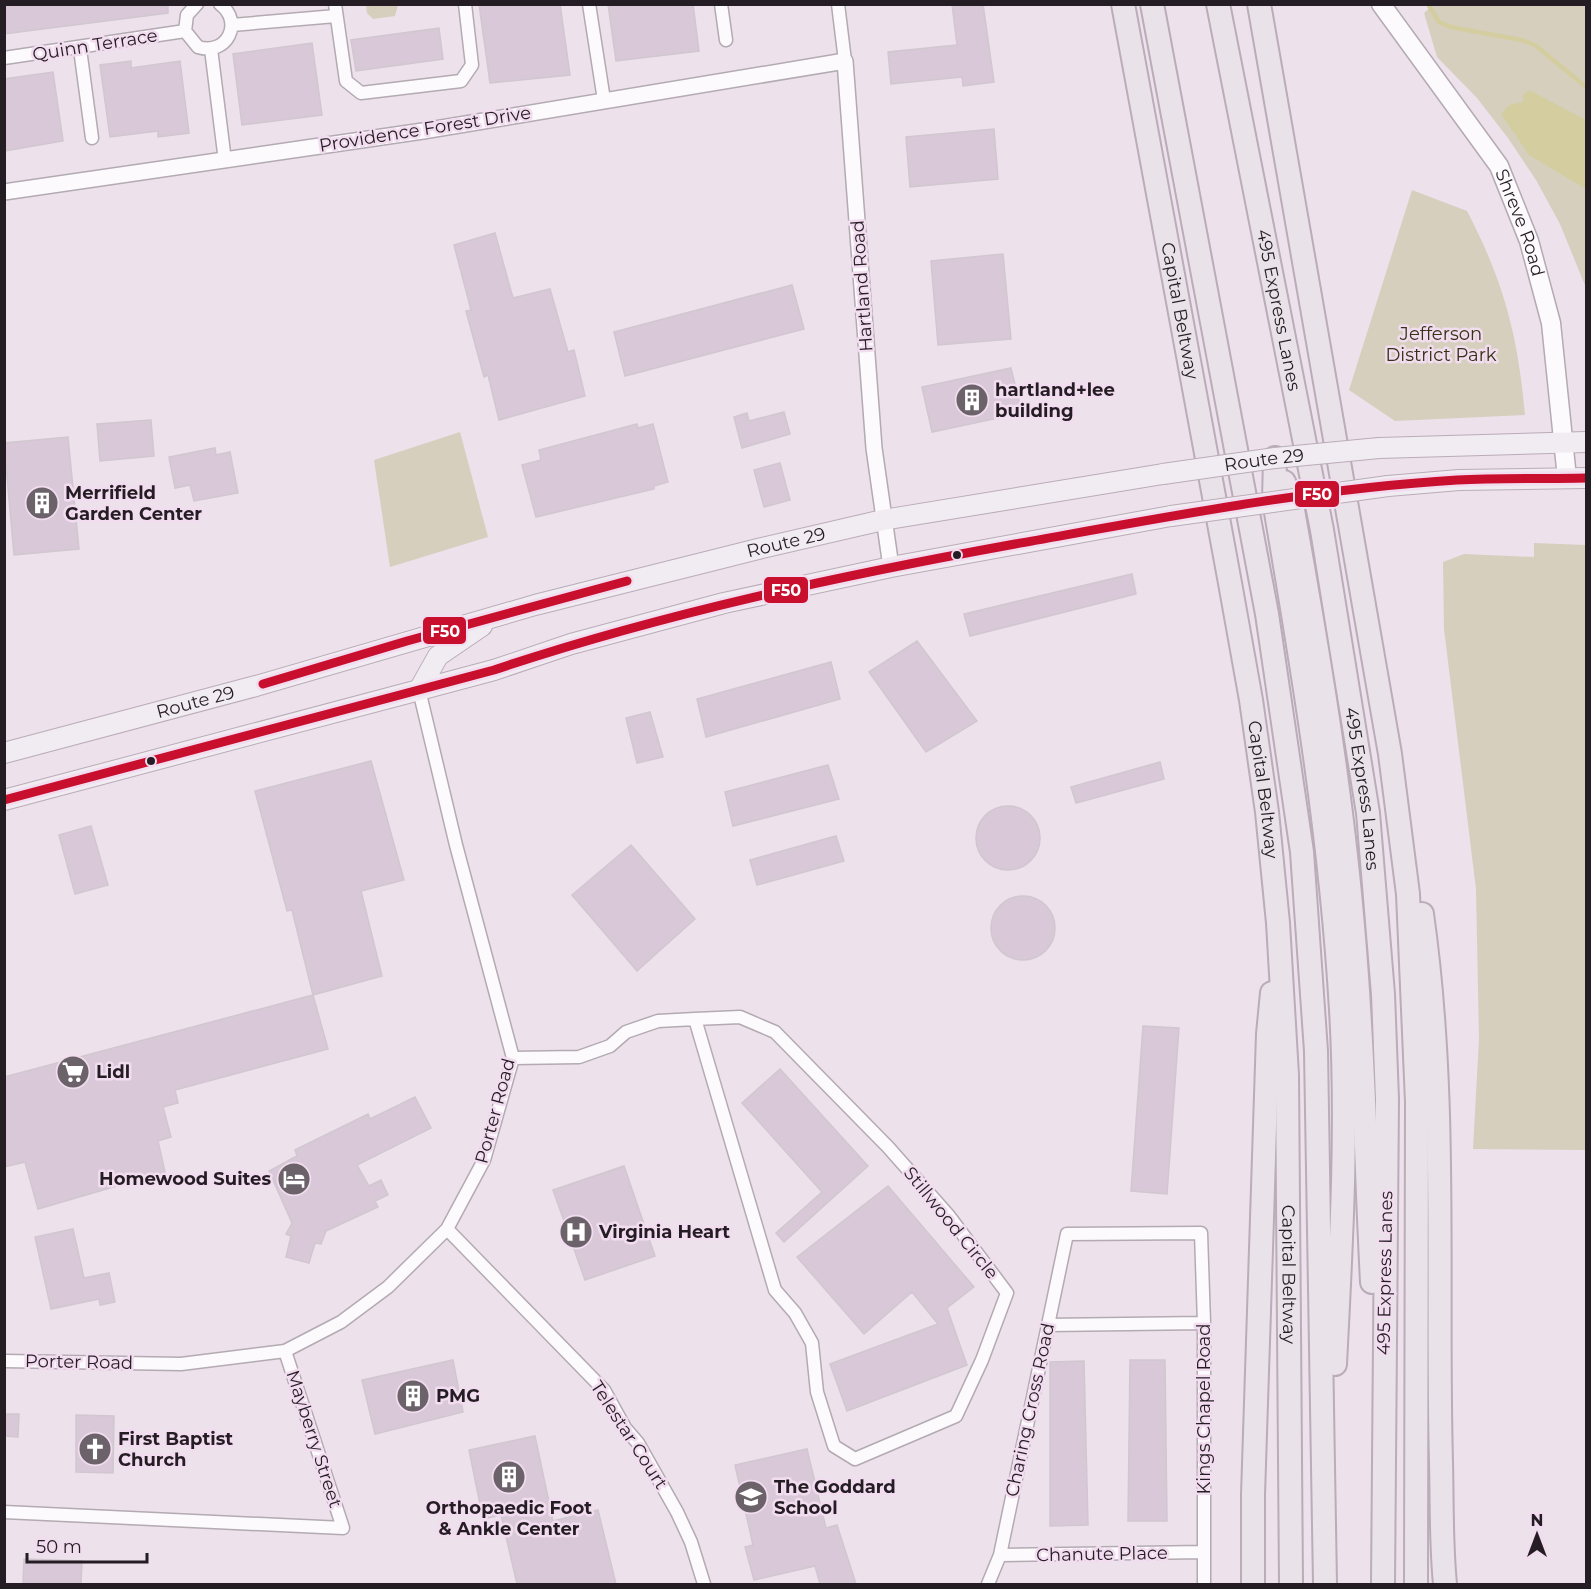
<svg xmlns="http://www.w3.org/2000/svg" width="1591" height="1589" font-family="Montserrat,sans-serif">
<rect width="100%" height="100%" fill="#ede1ec"/>
<path fill="#d6cfbd" d="M366 5H398L395 16 373 19 367 13Z
M1433 5H1586V288L1560 224 1536 180 1508 138 1477 98 1437 57 1424 13Z
M1412 190 1467 211C1504 282 1518 336 1525 415L1395 421 1349 390Z
M460 432 488 537 390 567 374 460Z
M1534 543 1586 545V1150L1473 1149 1479 1039 1476 889 1444 629 1443 562 1464 554 1534 557Z"/>
<path fill="#d4cda0" d="M1529 90 1586 120V189L1529 155 1501 114 1509 105 1523 102V95Z"/>
<g fill="none" stroke-linecap="round" stroke-linejoin="round">
<path stroke="#d4cda0" stroke-width="4.5" d="M1428 4 1439 22 1451 27 1521 40 1535 45 1586 87"/>
</g>
<path fill="#d9c9d8" stroke="#d0c7cf" stroke-width="1.5" d="M4 4H168V13L4 34Z
M479 4H560L570 75 490 83Z
M608 4H693L699 51 616 61Z
M952 4H983L994 82 963 86 962 77 891 84 888 52 957 45Z
M439 28 443 59 356 71 351 40Z
M312 43 322 115 242 125 233 54Z
M131 61V68L180 61 189 133 158 137V131L110 137 100 65Z
M53 72 63 141 4 151V79Z
M994 129 998 179 910 187 906 137Z
M495 233 513 298 550 289 568 352 574 350 585 396 499 420 488 375 484 377 466 311 471 310 454 245Z
M1003 254 1011 339 938 345 931 261Z
M792 285 804 329 625 376 614 332Z
M1011 368 1022 413 932 432 922 387Z
M784 412 790 434 742 448 734 417 747 413 749 421Z
M151 420 154 456 100 461 97 424Z
M637 424 638 428 653 424 668 482 654 486V489L536 517 522 465 541 460 539 450Z
M68 437 79 549 14 555 4 443Z
M215 448 216 455 230 452 238 493 194 501 190 485 175 488 169 457Z
M780 463 790 500 764 507 754 470Z
M1132 574 1136 594 970 636 964 614Z
M917 641 977 721 926 752 869 672Z
M831 662 840 699 706 737 697 699Z
M650 712 663 757 637 763 626 718Z
M371 761 404 880 361 891 382 976 313 995 292 910 287 911 255 791Z
M1160 762 1164 779 1076 803 1071 787Z
M828 765 839 799 733 826 725 792Z
M976 838a32 32 0 1 1 64 0a32 32 0 1 1-64 0Z
M91 826 108 885 75 894 59 835Z
M836 836 844 861 757 885 750 860Z
M631 845 695 919 637 971 572 895Z
M991 928a32 32 0 1 1 64 0a32 32 0 1 1-64 0Z
M313 995 328 1049 175 1090 178 1103 163 1107 171 1137 158 1141 165 1172 38 1209 25 1162 4 1167V1077Z
M1143 1026 1179 1028 1167 1194 1131 1191Z
M780 1069 868 1166 784 1242 776 1233 822 1192 742 1103Z
M415 1097 431 1128 357 1165 369 1186 381 1180 388 1195 375 1201 378 1207 326 1231 321 1244 315 1243 309 1263 286 1257 291 1236 286 1234 292 1223 269 1171 297 1156 295 1150 368 1114 370 1119Z
M624 1166 655 1256 585 1280 553 1190Z
M888 1186 974 1287 947 1308 967 1365 847 1411 830 1364 938 1324 912 1292 864 1334 797 1257Z
M73 1229 84 1278 109 1273 115 1302 100 1305 99 1299 51 1309 35 1237Z
M453 1360 463 1412 375 1434 362 1380Z
M1130 1360H1165L1167 1521H1128Z
M1084 1361 1088 1525 1050 1526V1362Z
M6 1414H19L18 1437 4 1436Z
M76 1415 114 1416 113 1473 76 1472Z
M535 1436 553 1521 598 1510 616 1584H517L501 1515 483 1519 469 1450Z
M807 1449 826 1528 837 1525 856 1584H820L815 1566 754 1580 745 1547 753 1545 735 1465Z
M24 1559 82 1561 81 1584H23Z"/>
<g fill="none" stroke-linecap="round" stroke-linejoin="round">
<defs>
<path id="minor" d="M197 4 187 15 185 31 198 47C227 56 244 22 220 4
M335 4 346 81 361 93 461 81 472 65 465 4
M589 4 604 100
M721 4 726 40
M838 4 845 61
M232 25 336 16
M80 49 92 138
M211 49 225 161
M4 58 185 31
M740 1017 775 1032 888 1147 949 1216 1007 1293 982 1360 956 1416 855 1459 834 1446 817 1392 812 1343 795 1313 775 1290 695 1019Z
M513 1058 579 1057 610 1046 626 1032 658 1021 695 1019
M447 1229 604 1390 625 1428 638 1443 677 1512 691 1542 704 1584
M1048 1325 1204 1323
M4 1361 181 1364 285 1351 341 1322 388 1287 447 1229 484 1160 513 1058 456 845 419 690
M4 1512 343 1528 285 1351
M1000 1555 1204 1552
M988 1584 1000 1555 1067 1234 1201 1233 1204 1323V1584"/>
<path id="tertiary" d="M4 192 423 131 845 61 874 448 891 567"/>
<g id="secondary">
<path id="s1" d="M1381 4 1499 166 1529 241 1551 323 1567 478"/>
</g>
<g id="primary">
<path d="M1379 448 1586 442"/>
<path d="M1388 486 1459 480 1586 478"/>
<path d="M419 690 438 656 482 626"/>
<path id="s2" d="M4 753 256 686 535 605 758 549 883 520 1163 474"/>
<path d="M4 800 419 690 494 670 571 644 724 603 891 567 1171 516"/>
</g>
<g id="motorway">
<path id="s3" d="M1123 4 1230 583 1251 700 1267 812 1278 923 1287 1075 1291 1584"/>
<path d="M1152 4 1267 614 1302 852 1316 1051 1325 1584"/>
<path id="s4" d="M1218 4 1322 530 1368 813 1383 994 1387 1099 1383 1584"/>
<path d="M1259 4 1390 754 1408 894 1417 1102 1416 1584"/>
<path d="M1275 458 1274 501C1303 670 1331 838 1341 1010 1348 1128 1341 1246 1335 1364"/>
<path d="M1284 482 1291 499C1317 644 1342 790 1354 938 1364 1052 1366 1168 1372 1282"/>
<path d="M1422 914C1448 1096 1436 1279 1441 1462 1442 1503 1441 1544 1445 1584"/>
<path d="M1253 1584V1495L1268 1034 1272 993"/>
</g>
</defs>
<use href="#minor" stroke="#b3aab2" stroke-width="15"/>
<use href="#tertiary" stroke="#b3aab2" stroke-width="18"/>
<use href="#secondary" stroke="#b3aab2" stroke-width="21"/>
<use href="#primary" stroke="#baacb8" stroke-width="22"/>
<use href="#motorway" stroke="#baacb8" stroke-width="26"/>
<use href="#minor" stroke="#fcfafc" stroke-width="12"/>
<use href="#tertiary" stroke="#fcfafc" stroke-width="15"/>
<use href="#secondary" stroke="#fcfafc" stroke-width="18"/>
<use href="#primary" stroke="#f1ecf1" stroke-width="20"/>
<use href="#motorway" stroke="#eae2e9" stroke-width="22"/>
<defs>
<g id="primary-bridge">
<path id="s5" d="M1163 474 1275 458 1379 448"/>
<path d="M1171 516 1388 486"/>
</g>
</defs>
<use href="#primary-bridge" stroke="#baacb8" stroke-width="22" stroke-linecap="butt"/>
<use href="#primary-bridge" stroke="#f1ecf1" stroke-width="20"/>
<defs>
<path id="bus-1" d="M263 684 407 641 627 581
M4 800 494 670C664 613 839 576 1015 544 1161 518 1309 489 1457 480 1500 478 1543 479 1586 478"/>
</defs>
<use href="#bus-1" stroke="#f2dcef" stroke-width="14"/>
<use href="#bus-1" stroke="#c8102e" stroke-width="9"/>
</g>
<defs>
<symbol id="building-disc" viewBox="-11 -11 22 22"><circle r="9.5" fill="#6b626a" stroke="#f2dcef"/><path d="M-4-6H4V6H1V3H-1V6H-4ZM-2.5-4.3h1.7v1.8h-1.7ZM.8-4.3h1.7v1.8H.8ZM-2.5-1h1.7V.8h-1.7ZM.8-1h1.7V.8H.8Z" fill="#fff"/></symbol>
<symbol id="supermarket-disc" viewBox="-11 -11 22 22"><circle r="9.5" fill="#6b626a" stroke="#f2dcef"/><path d="M-6-5.5h2.5l.6 2H6L4.5 2H-2.5L-4.4-4H-6ZM-1.5 3.2a1.3 1.3 0 1 0 .1 0ZM3 3.2a1.3 1.3 0 1 0 .1 0Z" fill="#fff"/></symbol>
<symbol id="hotel-disc" viewBox="-11 -11 22 22"><circle r="9.5" fill="#6b626a" stroke="#f2dcef"/><path d="M-6-4.5h1.5V1H6V5H4.5V3h-9V5H-6ZM-4 0a1.8 1.8 0 1 1 3.6 0ZM.5 0V-2.5h3Q6-2.5 6 0Z" fill="#fff"/></symbol>
<symbol id="hospital-disc" viewBox="-11 -11 22 22"><circle r="9.5" fill="#6b626a" stroke="#f2dcef"/><path d="M-5-5h3v3.5h4V-5h3V5h-3V1.5h-4V5h-3Z" fill="#fff"/></symbol>
<symbol id="church-disc" viewBox="-11 -11 22 22"><circle r="9.5" fill="#6b626a" stroke="#f2dcef"/><path d="M-1.2-6h2.4v3.5h3.3v2.4h-3.3V6h-2.4V-.1h-3.3v-2.4h3.3Z" fill="#fff"/></symbol>
<symbol id="school-disc" viewBox="-11 -11 22 22"><circle r="9.5" fill="#6b626a" stroke="#f2dcef"/><path d="M0-5L7-2L0 1L-7-2ZM-4 1L0 2.5L4 1V4Q0 6-4 4Z" fill="#fff"/></symbol>
</defs>
<g fill-rule="evenodd">
<use href="#building-disc" x="953" y="381" width="38" height="38"/>
<use href="#building-disc" x="23" y="484" width="38" height="38"/>
<use href="#supermarket-disc" x="54" y="1053" width="38" height="38"/>
<use href="#hotel-disc" x="275" y="1160" width="38" height="38"/>
<use href="#hospital-disc" x="557" y="1213" width="38" height="38"/>
<use href="#building-disc" x="394" y="1377" width="38" height="38"/>
<use href="#church-disc" x="76" y="1430" width="38" height="38"/>
<use href="#building-disc" x="490" y="1458" width="38" height="38"/>
<use href="#school-disc" x="732" y="1478" width="38" height="38"/>
</g>
<g fill="#251d24" stroke="#f2dcef" stroke-width="2">
<circle cx="957" cy="555" r="5"/>
<circle cx="151" cy="761" r="5"/>
</g>
<g text-anchor="middle" stroke-width="5" stroke-linejoin="round" paint-order="stroke">
<g font-size="18" fill="#251d24" stroke="#f2dcef">
<text transform="translate(95 45) rotate(-9)" y="6">Quinn Terrace</text>
<text transform="translate(425 129) rotate(-9)" y="6">Providence Forest Drive</text>
<text dy="6" stroke="none"><textPath href="#s1" startOffset="261">Shreve Road</textPath></text>
<text transform="translate(862 286) rotate(-94)" y="6">Hartland Road</text>
<text dy="6" stroke="none"><textPath href="#s3" startOffset="312">Capital Beltway</textPath></text>
<text dy="6" stroke="none"><textPath href="#s4" startOffset="312">495 Express Lanes</textPath></text>
<text dy="6" stroke="none"><textPath href="#s5" startOffset="102">Route 29</textPath></text>
<text dy="6" stroke="none"><textPath href="#s2" startOffset="810">Route 29</textPath></text>
<text dy="6" stroke="none"><textPath href="#s2" startOffset="198">Route 29</textPath></text>
<text dy="6" stroke="none"><textPath href="#s4" startOffset="798">495 Express Lanes</textPath></text>
<text dy="6" stroke="none"><textPath href="#s3" startOffset="798">Capital Beltway</textPath></text>
<text transform="translate(495 1111) rotate(-75)" y="6">Porter Road</text>
<text transform="translate(951 1223) rotate(51)" y="6">Stillwood Circle</text>
<text transform="translate(1385 1273) rotate(-89)" y="6">495 Express Lanes</text>
<text dy="6" stroke="none"><textPath href="#s3" startOffset="1284">Capital Beltway</textPath></text>
<text transform="translate(79 1362) rotate(1)" y="6">Porter Road</text>
<text transform="translate(1204 1409) rotate(-90)" y="6">Kings Chapel Road</text>
<text transform="translate(1030 1410) rotate(-78)" y="6">Charing Cross Road</text>
<text transform="translate(629 1435) rotate(57)" y="6">Telestar Court</text>
<text transform="translate(314 1439) rotate(72)" y="6">Mayberry Street</text>
<text transform="translate(1102 1554) rotate(-1)" y="6">Chanute Place</text>
</g>
<g font-size="18" fill="#343213" stroke="#f2dcef">
<text x="1441" y="340">Jefferson<tspan x="1441" dy="21">District Park</tspan></text>
</g>
<g font-size="18" font-weight="bold" fill="#251d24" stroke="#f2dcef" text-anchor="start">
<text x="995" y="396">hartland+lee<tspan x="995" dy="21">building</tspan></text>
<text x="65" y="499">Merrifield<tspan x="65" dy="21">Garden Center</tspan></text>
<text x="96" y="1078">Lidl</text>
<text x="271" y="1185" text-anchor="end">Homewood Suites</text>
<text x="599" y="1238">Virginia Heart</text>
<text x="436" y="1402">PMG</text>
<text x="118" y="1445">First Baptist<tspan x="118" dy="21">Church</tspan></text>
<text x="774" y="1493">The Goddard<tspan x="774" dy="21">School</tspan></text>
<text x="509" y="1514" text-anchor="middle">Orthopaedic Foot<tspan x="509" dy="21">&amp; Ankle Center</tspan></text>
</g>
</g>
<g stroke="#f2dcef" stroke-width="2">
<rect x="1294" y="480" width="46" height="28" rx="6" fill="#c8102e"/>
<rect x="763" y="576" width="46" height="28" rx="6" fill="#c8102e"/>
<rect x="422" y="616" width="45" height="29" rx="6" fill="#c8102e"/>
</g>
<g font-size="16" text-anchor="middle" font-weight="bold" fill="#fff">
<text x="1317" y="500">F50</text>
<text x="786" y="596">F50</text>
<text x="445" y="637">F50</text>
</g>
<rect width="1591" height="1589" fill="none" stroke="#251d24" stroke-width="12"/>
<g transform="translate(1537 1535)" stroke="#f2dcef" stroke-width="4.5" paint-order="stroke">
<path d="M0-4.5L10 22L0 15L-10 22Z" fill="#251d24"/>
<text y="-9" font-size="16" font-weight="bold" text-anchor="middle" fill="#251d24">N</text>
</g>
<path d="M27 1553v9h120v-9" fill="none" stroke="#251d24" stroke-width="3"/>
<text x="36" y="1553" font-size="18" fill="#251d24" stroke="#f2dcef" stroke-width="4.5" paint-order="stroke">50 m</text>
</svg>
